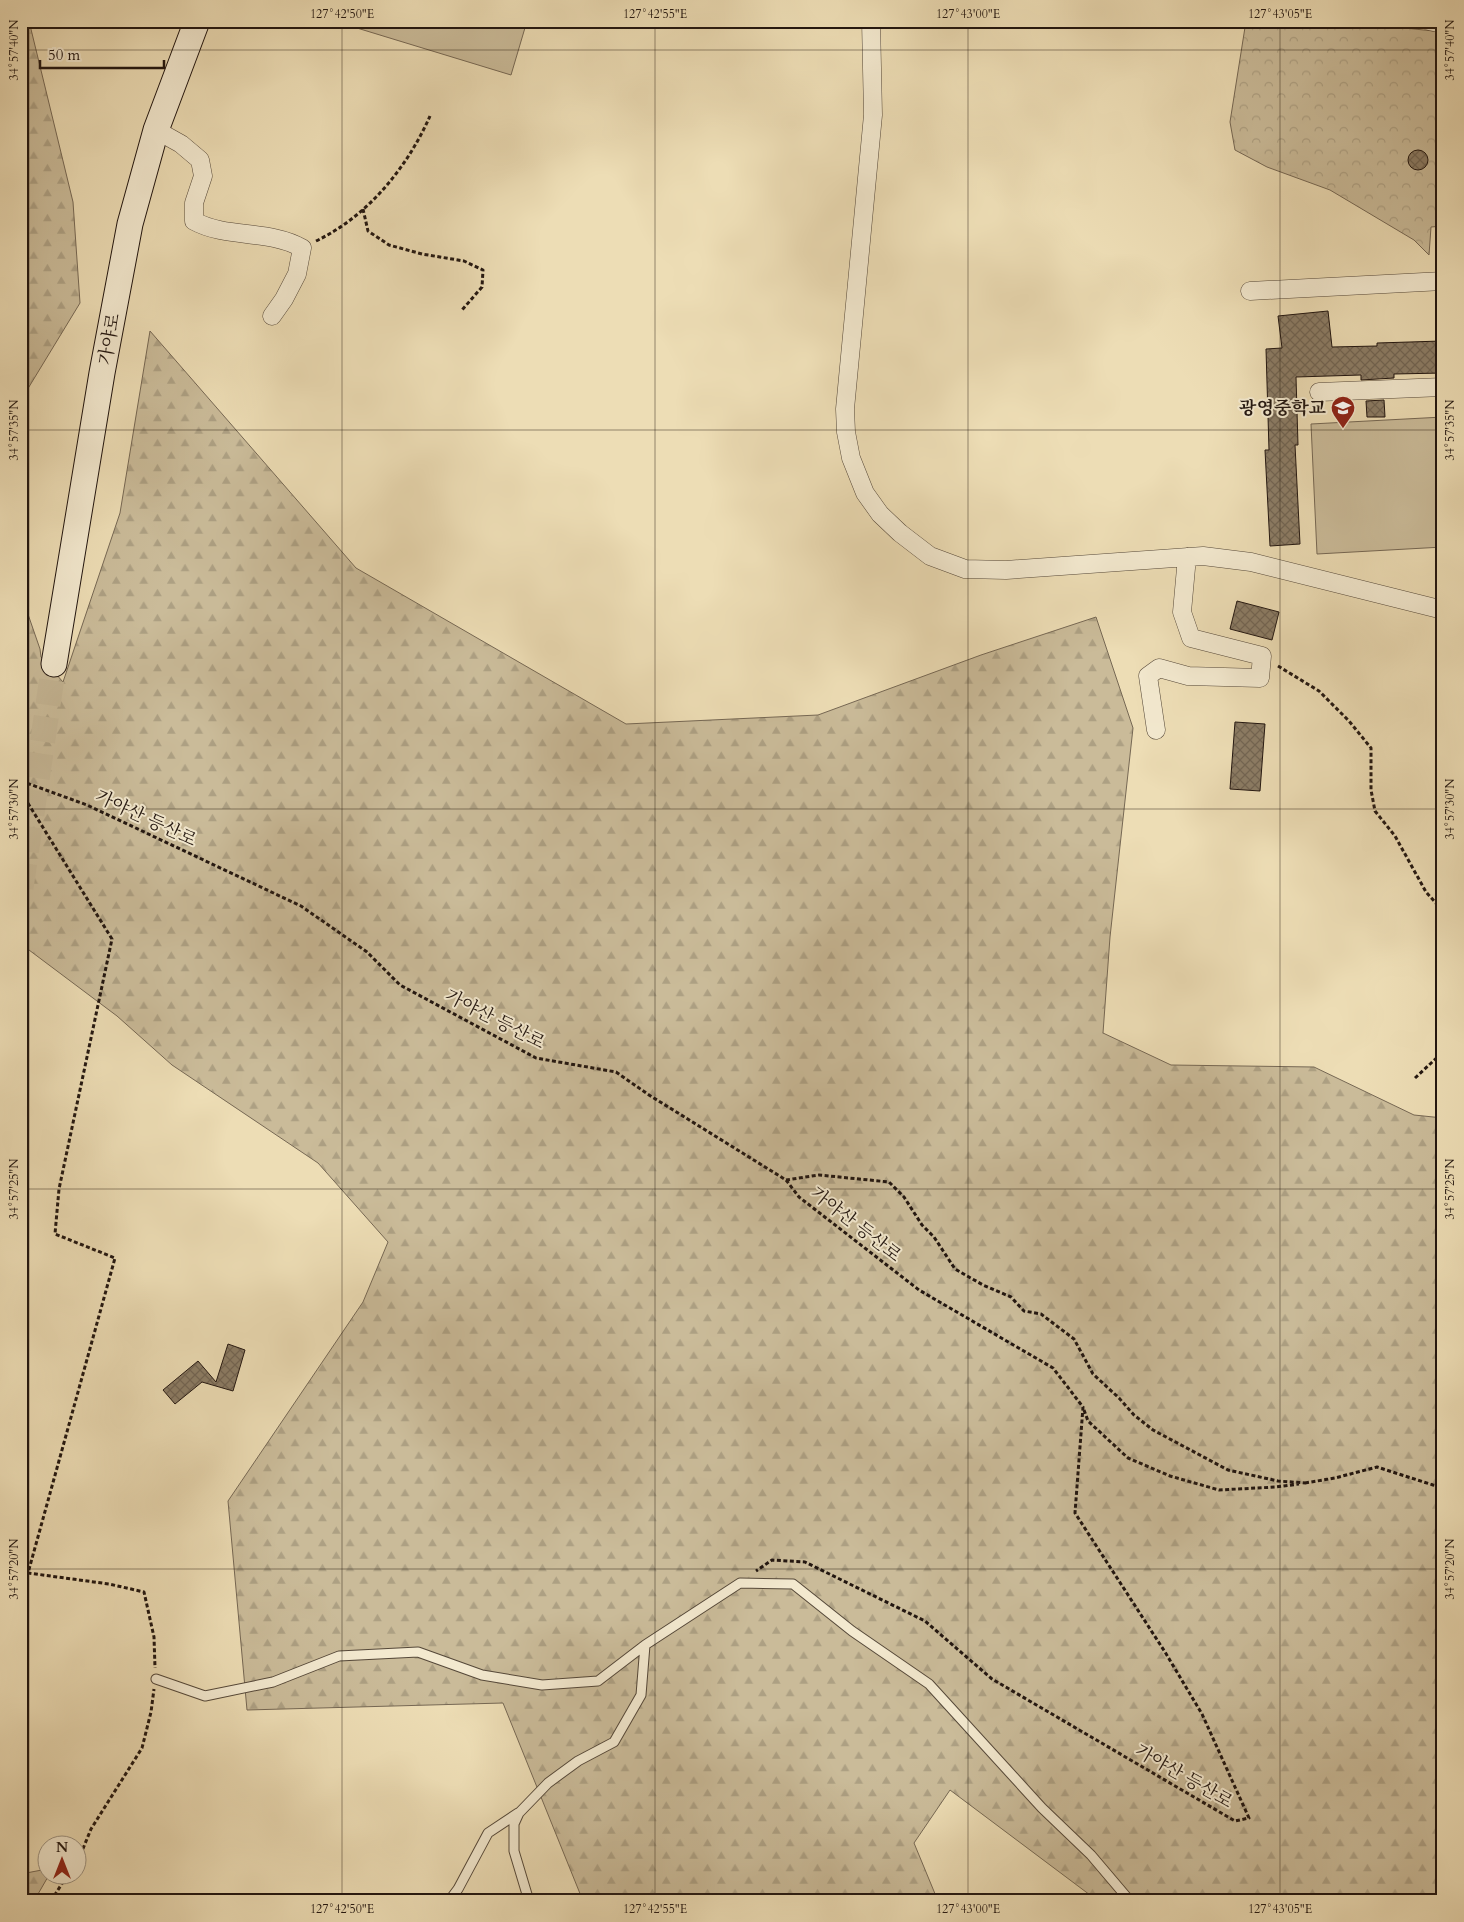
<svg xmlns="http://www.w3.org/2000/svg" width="1464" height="1922" font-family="Cardo,'Noto Serif KR',serif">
<defs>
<pattern id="forest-firs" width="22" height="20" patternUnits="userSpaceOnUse" patternTransform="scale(1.25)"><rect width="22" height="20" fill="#cabb99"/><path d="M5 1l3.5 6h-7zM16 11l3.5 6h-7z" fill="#ada083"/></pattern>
<pattern id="park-crowns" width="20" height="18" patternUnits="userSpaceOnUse" patternTransform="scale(1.25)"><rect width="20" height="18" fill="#cabb99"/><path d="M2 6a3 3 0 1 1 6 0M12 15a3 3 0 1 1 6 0" fill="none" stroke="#ada083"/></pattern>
<pattern id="building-cross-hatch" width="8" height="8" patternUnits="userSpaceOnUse" patternTransform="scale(1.25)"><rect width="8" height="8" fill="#8c7d66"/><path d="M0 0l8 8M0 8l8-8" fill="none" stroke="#726553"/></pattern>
</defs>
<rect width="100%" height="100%" fill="#edddb5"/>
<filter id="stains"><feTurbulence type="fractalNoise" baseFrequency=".004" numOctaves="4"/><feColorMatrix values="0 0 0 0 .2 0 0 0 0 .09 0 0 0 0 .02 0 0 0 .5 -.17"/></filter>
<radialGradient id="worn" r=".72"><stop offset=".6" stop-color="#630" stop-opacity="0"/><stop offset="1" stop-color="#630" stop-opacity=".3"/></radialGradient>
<path fill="#cabb99" stroke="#766854" d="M334 21H527L511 75Z
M1443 417V547L1317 554 1311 424Z"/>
<path fill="url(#forest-firs)" stroke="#766854" d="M21 21H29L73 202 80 303 21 400Z
M150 331 356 568 626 724 818 715 981 655 1096 617 1133 728 1110 937 1103 1033 1171 1065 1314 1067 1414 1115 1443 1118V1901H1098L950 1790 914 1843 938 1901H583L503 1703 247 1710 228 1501 363 1302 388 1242 318 1163 172 1065 117 1016 21 944V594L40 649 41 657 63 682 120 513Z
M47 1869 48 1874 49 1875 34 1901H21V1874Z"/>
<path fill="url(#park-crowns)" stroke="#766854" d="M1246 21H1388L1395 27 1443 32V226L1431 227 1429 255 1414 240 1330 190 1267 167 1235 150 1230 122Z"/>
<path fill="url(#building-cross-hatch)" stroke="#221610" d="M1408 160a10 10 0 1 1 20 0a10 10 0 1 1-20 0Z
M1328 311 1332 347 1377 346V343L1442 341 1443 373 1394 374V378L1361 380V375L1296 377 1298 445H1295L1300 544 1270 546 1265 450H1269L1266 349 1282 348 1278 316Z
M1384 400 1385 417H1367L1366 401Z
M1237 601 1279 612 1272 640 1230 629Z
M1235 722 1265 724 1260 791 1230 789Z
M228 1344 245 1350 233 1391 202 1382 175 1404 163 1390 198 1361 216 1382Z"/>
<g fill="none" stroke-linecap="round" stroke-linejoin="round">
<path stroke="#c4b594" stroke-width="25" stroke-dasharray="25 12" stroke-linecap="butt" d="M21 888 54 664"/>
<defs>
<path id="lane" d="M156 1679 205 1696 273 1682 339 1656 418 1652 482 1675 542 1685 598 1681 645 1645
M449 1901 458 1889 488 1833 518 1813
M529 1901 514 1851V1824L519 1813 548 1783 578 1761 614 1742 641 1695 645 1645 740 1583 793 1584 852 1631 929 1684 1042 1808 1091 1855 1130 1901"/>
<path id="street" d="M871 21 873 115 845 409 846 432 851 458 865 493 880 514 900 533 930 556 965 569 1006 570 1203 556 1251 562 1443 610
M1429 21 1443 24
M156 130 181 144 200 160 203 176 194 203V221C227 239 268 229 302 248L297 274 284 299 272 316
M1250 291 1443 281
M1319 392 1443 387
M1156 730 1148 676 1159 668 1188 676 1260 678 1262 656 1191 638 1182 612 1187 557"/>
<path id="secondary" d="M54 664 102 373 130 224 156 130 197 21"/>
</defs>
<use href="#lane" stroke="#554839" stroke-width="11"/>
<use href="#street" stroke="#554839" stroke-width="19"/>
<use href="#secondary" stroke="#221610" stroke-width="27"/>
<path stroke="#221610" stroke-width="3" stroke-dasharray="4 2.5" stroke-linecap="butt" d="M363 209 368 231 389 245 422 254 464 261 483 270 482 287 462 310
M316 241C368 216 407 168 430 116
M1278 666 1319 691 1349 721 1371 748V790L1375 811 1395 836 1426 892 1443 911
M21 781 87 805 301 906 367 952 400 985 536 1058 616 1072 649 1095 786 1180 799 1197 919 1290 1053 1368 1083 1407 1075 1513 1165 1652 1202 1714 1249 1818 1235 1821 992 1679 925 1621 805 1562 772 1560 756 1571
M21 792 112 939 59 1189 55 1234 115 1258 28 1573
M1415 1078 1443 1052
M786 1180 819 1175 889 1182 904 1197 922 1225 934 1237 955 1269 983 1285 1011 1297 1024 1311 1041 1314 1074 1339 1093 1374 1119 1398 1134 1415 1153 1430 1228 1470 1278 1481 1306 1483
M1084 1410 1088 1421 1128 1458 1170 1476 1219 1490 1276 1487 1299 1484
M1305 1483 1335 1478 1377 1467 1433 1485 1443 1487
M21 1572 109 1584 144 1592 154 1637 155 1668
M78 1861 91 1829 142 1748 151 1712 154 1689
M51 1901 68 1874"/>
<use href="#lane" stroke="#f3e9cf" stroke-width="9"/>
<use href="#street" stroke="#f3e9cf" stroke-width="18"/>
<use href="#secondary" stroke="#f3e9cf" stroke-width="25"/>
</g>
<path fill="none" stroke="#221610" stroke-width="1" stroke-opacity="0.45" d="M29 21V1901M342 21V1901M655 21V1901M968 21V1901M1280 21V1901M21 50H1443M21 430H1443M21 809H1443M21 1189H1443M21 1569H1443"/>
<defs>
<symbol id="school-pin" viewBox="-11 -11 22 30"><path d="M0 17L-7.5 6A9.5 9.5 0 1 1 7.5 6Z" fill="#8f2418" stroke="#f3e9cf"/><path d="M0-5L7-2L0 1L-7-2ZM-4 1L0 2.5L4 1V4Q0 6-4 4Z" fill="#fff"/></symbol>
</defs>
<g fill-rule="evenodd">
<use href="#school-pin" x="1329" y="394" width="28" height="38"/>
</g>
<g text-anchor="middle" stroke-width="4" stroke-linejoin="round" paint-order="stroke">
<g font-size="18" fill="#221610" stroke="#f3e9cf">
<text transform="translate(109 339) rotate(-80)" y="6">가야로</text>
<text transform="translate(146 818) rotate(25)" y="6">가야산 등산로</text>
<text transform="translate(495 1019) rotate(27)" y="6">가야산 등산로</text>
<text transform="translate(856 1224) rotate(38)" y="6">가야산 등산로</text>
<text transform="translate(1184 1776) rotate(30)" y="6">가야산 등산로</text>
</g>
<g font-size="18" font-weight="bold" fill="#221610" stroke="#f3e9cf" text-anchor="end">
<text x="1326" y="414">광영중학교</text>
</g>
</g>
<rect width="1464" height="1922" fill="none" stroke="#edddb5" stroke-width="55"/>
<g transform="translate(62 1860)"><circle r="24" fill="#f3e9cf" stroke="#9f9583"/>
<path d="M0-4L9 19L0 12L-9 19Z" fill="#8f2418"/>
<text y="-8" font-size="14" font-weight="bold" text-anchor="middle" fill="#221610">N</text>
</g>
<path d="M40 60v8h124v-8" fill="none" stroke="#221610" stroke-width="2.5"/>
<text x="48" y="60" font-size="15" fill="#221610" stroke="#f3e9cf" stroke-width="4" paint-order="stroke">50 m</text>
<rect x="28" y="28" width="1408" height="1866" fill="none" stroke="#221610" stroke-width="2"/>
<g font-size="12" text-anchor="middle" fill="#221610">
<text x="342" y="18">127°42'50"E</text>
<text x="655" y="18">127°42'55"E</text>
<text x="968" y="18">127°43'00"E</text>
<text x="1280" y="18">127°43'05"E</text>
<text transform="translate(14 50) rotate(-90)" y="4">34°57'40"N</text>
<text transform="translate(1450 50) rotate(-90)" y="4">34°57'40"N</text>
<text transform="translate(14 430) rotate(-90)" y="4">34°57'35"N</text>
<text transform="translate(1450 430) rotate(-90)" y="4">34°57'35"N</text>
<text transform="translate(14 809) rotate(-90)" y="4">34°57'30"N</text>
<text transform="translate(1450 809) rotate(-90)" y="4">34°57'30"N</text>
<text transform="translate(14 1189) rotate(-90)" y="4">34°57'25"N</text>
<text transform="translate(1450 1189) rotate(-90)" y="4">34°57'25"N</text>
<text transform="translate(14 1569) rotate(-90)" y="4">34°57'20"N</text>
<text transform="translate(1450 1569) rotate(-90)" y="4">34°57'20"N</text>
<text x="342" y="1913">127°42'50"E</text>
<text x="655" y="1913">127°42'55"E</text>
<text x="968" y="1913">127°43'00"E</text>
<text x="1280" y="1913">127°43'05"E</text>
</g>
<rect width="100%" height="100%" filter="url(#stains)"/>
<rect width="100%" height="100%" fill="url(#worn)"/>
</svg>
